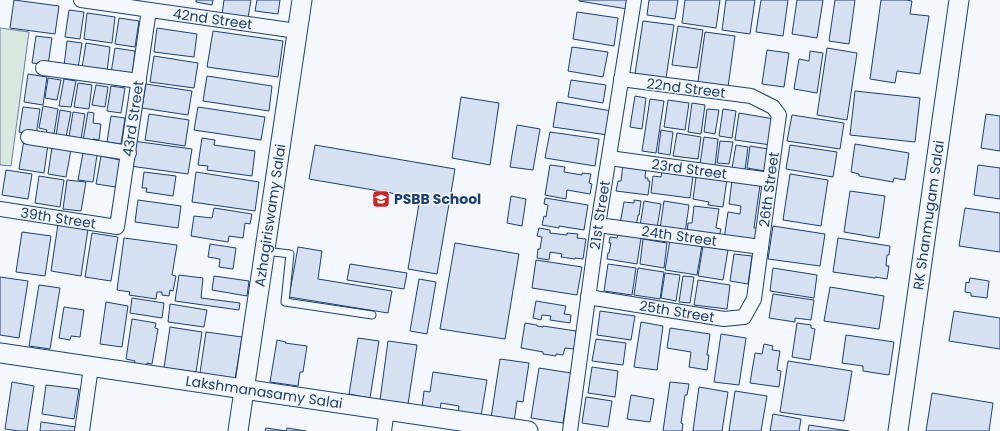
<svg xmlns="http://www.w3.org/2000/svg" width="1000" height="431" font-family="Poppins,sans-serif">
<rect width="100%" height="100%" fill="#f4f7fb"/>
<path fill="#d7e8df" stroke="#687fa3" d="M0 28 29 32 11 166 0 165Z"/>
<path fill="#d5e0f0" stroke="#1d3f73" d="M14 0 59 6 55 34 10 28Z
M196 0H213L212 5 196 2Z
M224 0H251L248 18 222 15Z
M257 0H280L278 14 255 11Z
M579 0H629L627 9 579 1Z
M649 0H678L675 19 647 15Z
M685 0H720L716 28 682 23Z
M726 0H755L750 34 722 30Z
M761 0H788L783 36 756 32Z
M797 0H823L817 38 792 34Z
M835 0H855L849 44 829 41Z
M881 0H906L912 1 910 14 929 16 920 74 897 71 895 83 870 79Z
M69 10 84 12 80 39 65 37Z
M577 12 618 18 614 46 573 39Z
M87 13 115 17 112 43 84 39Z
M119 18 139 21 135 47 115 44Z
M643 21 674 25 666 78 635 74Z
M678 26 703 30 697 68 672 65Z
M157 28 197 34 194 57 154 52Z
M213 31 283 41 278 77 207 67Z
M705 32 735 36 728 87 698 82Z
M36 36 52 38 48 65 32 63Z
M67 41 82 43 78 68 64 66Z
M86 43 110 47 107 72 82 68Z
M572 47 608 52 603 77 568 71Z
M115 48 135 51 132 76 111 73Z
M827 48 857 53 847 120 817 115Z
M767 50 789 53 784 87 762 84Z
M810 51 823 53 817 93 794 89 799 59 809 61Z
M154 56 198 63 194 88 150 82Z
M28 74 47 77 43 105 24 102Z
M207 76 272 86 269 111 203 101Z
M48 78 61 80 57 100 45 98Z
M64 79 76 81 71 107 59 106Z
M571 80 606 85 603 103 568 97Z
M78 83 92 85 89 109 74 107Z
M146 84 192 91 188 115 142 108Z
M96 85 108 87 105 107 92 105Z
M111 86 125 88 121 113 107 111Z
M855 91 920 98 915 142 850 135Z
M635 96 646 98 642 129 630 127Z
M461 97 499 103 490 165 452 158Z
M650 99 664 101 656 153 642 151Z
M668 100 689 103 685 130 664 127Z
M557 102 612 111 608 135 553 127Z
M692 103 705 105 701 134 688 132Z
M43 106 58 109 54 134 46 133 47 130 39 128Z
M23 107 40 109 36 135 19 132Z
M198 107 265 117 261 140 194 130Z
M707 109 719 110 715 134 704 132Z
M723 109 736 111 732 138 719 136Z
M60 110 71 112 66 137 56 136Z
M73 112 85 114 81 139 69 137Z
M88 112 94 113 93 123 101 124 99 140 93 139 92 141 83 140Z
M739 113 774 119 771 145 735 140Z
M149 114 189 120 185 146 145 140Z
M986 114 1000 116V151L981 148Z
M792 115 844 123 840 149 787 141Z
M111 116 125 118 121 144 107 142Z
M517 125 540 129 533 170 510 167Z
M661 130 673 132 670 155 658 153Z
M550 132 599 139 595 166 545 158Z
M677 133 701 137 698 159 673 156Z
M704 137 718 139 715 166 700 164Z
M202 138 215 140 214 145 255 151 252 176 207 170 208 166 198 165Z
M24 140 48 144 44 173 19 169Z
M133 141 192 149 188 174 130 166Z
M720 141 733 142 729 164 717 163Z
M855 144 909 153 905 180 894 178 893 182 859 176V174L851 172Z
M315 145 455 169 437 274 408 269 420 198 309 179Z
M736 145 748 147 745 170 732 168Z
M790 145 837 152 833 177 786 169Z
M750 146 768 149 765 171 747 168Z
M52 147 71 150 66 177 48 174Z
M83 153 97 155 93 182 78 180Z
M101 156 120 160 116 187 96 184Z
M623 164 646 167 645 178H648V181H650L648 195 616 191 618 181H621Z
M550 165 565 167 564 172 582 175V173L591 174 589 183 592 184 590 194 567 190 566 199 545 195Z
M978 165 1000 168V199L974 195Z
M6 170 32 174 28 199 2 195Z
M662 171 693 176 690 198 651 193 653 176 661 177Z
M144 172 176 176 173 196 146 192 147 188H142Z
M196 172 259 182 255 211 192 202Z
M790 174 828 180 821 226 783 220Z
M39 176 64 180 60 207 35 203Z
M696 177 711 179V177L727 179 723 207 708 205 709 202 693 199Z
M67 180 86 182 81 211 63 209Z
M732 181 760 185 754 228H757L755 244 724 239 728 212 740 214 741 206 729 204Z
M850 191 885 196 879 238 844 232Z
M511 196 526 199 522 226 507 223Z
M545 198 588 205 584 230 559 226V228L542 225 544 216 546 217 548 205 544 204Z
M138 200 181 206 178 228 135 222Z
M634 200 641 201 639 215H638L636 227 620 224 624 202 634 203Z
M644 201 661 204 657 228 640 226Z
M664 201 689 205 685 233 660 229Z
M694 206 719 209 716 228 721 229 719 237 687 233 688 223H692Z
M214 208 252 214 250 224 245 223 243 238 229 236 228 242 191 236 194 216 212 218Z
M965 208 1000 213V252L959 246Z
M58 224 88 229 81 276 51 271Z
M773 226 825 234 820 266 768 259Z
M539 228 550 230V233L567 235V233L578 234 577 238 586 239 583 259 575 258V259L561 257 562 254 550 252 549 260 537 258 538 249H540L542 237 537 236Z
M22 232 51 236 45 276 16 272Z
M92 233 118 237 111 281 85 277Z
M618 234 641 238 637 264 607 259 608 253H609L611 243H609L610 237 617 238Z
M124 238 177 245 172 275 176 276 173 291 170 290 169 296 162 295V292H157L156 299 129 295 130 292 117 290Z
M838 238 890 246 889 255H887L886 266H889L887 279 875 277V278L833 272Z
M643 239 667 243 664 268 640 264Z
M670 240 702 245 697 275 665 270Z
M455 243 519 254 505 339 440 329Z
M210 244 236 248 233 269 219 267 220 259 208 257Z
M703 246 728 250 723 280 698 276Z
M298 247 322 251 318 279 392 291 388 313 289 297Z
M734 254 752 256 748 284 730 281Z
M536 260 582 267 577 295 532 288Z
M350 264 407 273 404 289 347 280Z
M608 264 636 268 632 295 604 291Z
M638 268 664 272 660 299 634 295Z
M773 268 817 275 814 298 770 291Z
M665 273 680 275 676 301 661 298Z
M179 275 203 278 201 298 240 303 239 310 175 301Z
M214 276 249 281 247 296 212 290Z
M683 276 694 277 690 303 679 302Z
M0 277 28 281 19 338 0 335Z
M970 278 989 281 987 298 971 296V293L965 292 966 282 969 283Z
M419 279 436 282 427 334 410 331Z
M698 280 730 285 727 309 694 305Z
M39 285 60 288 50 349 29 346Z
M830 287 884 296 879 329 824 321Z
M773 294 814 300 811 320 795 318V322L769 318Z
M132 298 164 303 162 318 130 313Z
M536 301 566 306 564 314 571 315 570 323 550 320 551 316 542 315 541 320 533 318Z
M106 302 128 306 122 347 100 344Z
M170 304 207 310 204 327 168 322Z
M64 307 84 310 80 337 71 336 70 340 59 338Z
M600 311 635 316 631 340 597 335Z
M954 311 1000 318V349L949 341Z
M132 319 156 323 155 328 158 329 152 364 147 363 146 369 134 367 135 361 126 359Z
M641 322 663 326 657 370 634 367Z
M525 323 537 325V326L543 327V326L576 331 574 349 565 348 563 355 556 354V356L543 354V352L521 348Z
M797 323 811 325V328L815 329 810 360 792 357Z
M170 327 202 332 196 372 164 368Z
M670 328 710 334 707 355H709L707 370 689 367 691 352 667 348Z
M206 332 242 337 235 379 200 373Z
M721 334 746 338 739 385 714 382Z
M846 335 894 342 889 375 863 371V366L842 363Z
M358 338 379 341 370 398 349 394Z
M596 339 626 343 623 365 592 361Z
M277 340 286 342 285 343 307 346 303 372H300L298 386 270 382Z
M388 341 417 345 408 404 380 400Z
M764 344 773 346 772 350 780 351 777 370 781 371 779 387 750 383 755 353 762 354Z
M500 359 529 363 523 402 517 401 514 422 491 418Z
M788 361 852 371 844 421 780 412Z
M592 367 618 371 615 397 588 393Z
M539 368 571 373 563 423 531 418Z
M433 372 487 380 481 416 458 414 459 406 441 403 440 410 422 407 424 391 430 392Z
M12 382 34 386 27 431H19L5 429Z
M670 382 689 384 687 395H685L681 423 683 424 682 431H663Z
M46 385 79 389 74 419 42 414Z
M699 387 728 392 722 431H693Z
M735 391 767 396 761 431H729Z
M932 393 993 403 989 431H926Z
M631 395 654 399 650 422 627 419Z
M586 397 612 401 608 427 582 423Z
M773 414 801 419 799 431H770Z
M41 422 76 427V431H40Z
M809 425 849 431H808Z
M266 428 286 431 287 428 306 431H265Z"/>
<g fill="none" stroke-linecap="round" stroke-linejoin="round">
<defs>
<path id="lane" d="M265 251 290 254 285 302 372 315"/>
<g id="street">
<path id="s1" d="M81 0 297 31"/>
<path d="M43 68 139 81"/>
<path d="M28 137 129 153"/>
<path id="s2" d="M609 158 770 180"/>
<path id="s3" d="M0 209 117 227 149 10"/>
<path id="s4" d="M598 225 761 247"/>
<path id="s5" d="M588 297 724 319 744 317 754 299 777 129 779 115 773 107 751 96 621 79"/>
<path d="M82 431 91 367"/>
<path d="M384 431 387 410"/>
<path id="s6" d="M570 431 598 225 634 0"/>
</g>
<g id="secondary">
<path id="s7" d="M0 353 528 431"/>
<path id="s8" d="M238 431 302 0"/>
<path id="s9" d="M898 431 959 0"/>
</g>
</defs>
<use href="#lane" stroke="#1d3f73" stroke-width="9"/>
<use href="#street" stroke="#1d3f73" stroke-width="16"/>
<use href="#secondary" stroke="#1d3f73" stroke-width="21"/>
<use href="#lane" stroke="#f4f7fb" stroke-width="7"/>
<use href="#street" stroke="#f4f7fb" stroke-width="14"/>
<use href="#secondary" stroke="#f4f7fb" stroke-width="19"/>
</g>
<defs>
<symbol id="school-square" viewBox="-11 -11 22 22"><rect x="-9" y="-9" width="18" height="18" rx="4" fill="#c62828" stroke="#f4f7fb"/><path d="M0-5L7-2L0 1L-7-2ZM-4 1L0 2.5L4 1V4Q0 6-4 4Z" fill="#fff"/></symbol>
</defs>
<g fill-rule="evenodd">
<use href="#school-square" x="371" y="189" width="20" height="20"/>
</g>
<g text-anchor="middle" stroke-width="3" stroke-linejoin="round" paint-order="stroke">
<g font-size="14" fill="#1d3f73" stroke="#f4f7fb">
<text dy="5" stroke="none"><textPath href="#s1" startOffset="133">42nd Street</textPath></text>
<text transform="translate(686 88) rotate(7)" y="5">22nd Street</text>
<text dy="5" stroke="none"><textPath href="#s3" startOffset="228">43rd Street</textPath></text>
<text dy="5" stroke="none"><textPath href="#s2" startOffset="81">23rd Street</textPath></text>
<text dy="5" stroke="none"><textPath href="#s5" startOffset="289">26th Street</textPath></text>
<text dy="5" stroke="none"><textPath href="#s8" startOffset="218">Azhagiriswamy Salai</textPath></text>
<text dy="5" stroke="none"><textPath href="#s6" startOffset="218">21st Street</textPath></text>
<text dy="5" stroke="none"><textPath href="#s9" startOffset="218">RK Shanmugam Salai</textPath></text>
<text dy="5" stroke="none"><textPath href="#s3" startOffset="59">39th Street</textPath></text>
<text dy="5" stroke="none"><textPath href="#s4" startOffset="82">24th Street</textPath></text>
<text dy="5" stroke="none"><textPath href="#s5" startOffset="90">25th Street</textPath></text>
<text dy="5" stroke="none"><textPath href="#s7" startOffset="267">Lakshmanasamy Salai</textPath></text>
</g>
<g font-size="14" font-weight="bold" fill="#1d3f73" stroke="#f4f7fb" text-anchor="start">
<text x="394" y="204">PSBB School</text>
</g>
</g>
</svg>
